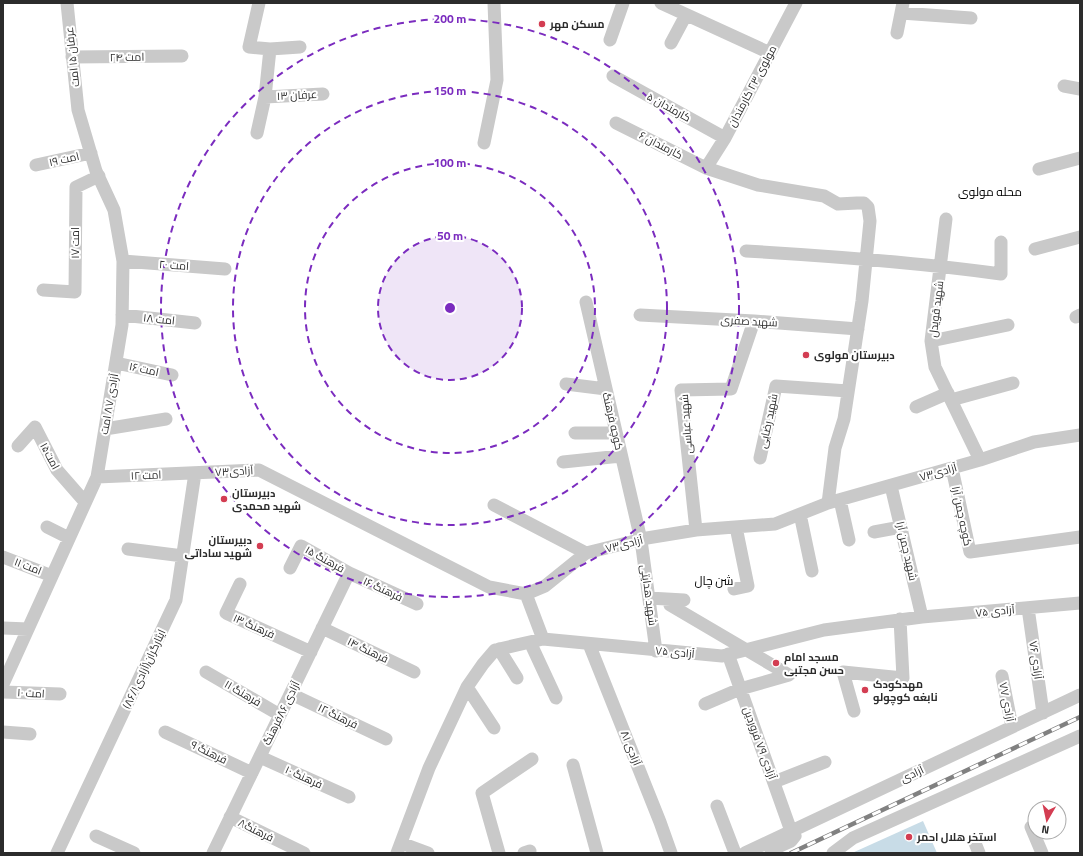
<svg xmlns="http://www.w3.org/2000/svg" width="1083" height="856" font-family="'Titillium Web',Cairo,sans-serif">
<rect width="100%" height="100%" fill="#fff"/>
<path fill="#c8dce7" d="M923 821 937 853H852Z"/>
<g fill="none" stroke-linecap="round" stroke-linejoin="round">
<path stroke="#c9c9c9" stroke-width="13" d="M259 3 249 47 270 49 265 97 323 94
M661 3 770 53
M901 13 971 18
M897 33 903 3
M610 40 623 3
M671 43 686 15
M270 49 300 47
M72 57 182 56
M613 76 725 138
M1064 86 1080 89
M616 123 706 168 758 185 824 196 838 204 857 203H864L868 207 870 221 862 301 844 419 835 448 828 503
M257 133 265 97
M484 143 497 80 494 3
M36 165 91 153
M706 168 725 138 796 3
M1039 169 1080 158
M946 219 931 341 935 367 980 460
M1035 249 1080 237
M746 251C831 256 916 262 1001 274V242
M123 261 225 269
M43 290 75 292 76 187 99 176
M586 302 641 540 656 651
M122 315 195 323
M640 315 754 321 858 329
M1076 317 1080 315
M931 341 1008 325
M116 363 172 375
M566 384 606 389
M951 400 1013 383
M916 407 948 393
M105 429 166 419
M575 433H616
M18 446 35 427 57 470 85 502
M760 458 776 386 848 391
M563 462 621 456
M952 468 970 552 1080 537
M97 477 259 470 489 587 526 594 545 586 586 553 647 538 696 530 775 524 828 503 980 460 1034 442 1080 435
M891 486 922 617
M840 500 849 540
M494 505 586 553
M800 514 812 571
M47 527 69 538
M696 530 681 390 731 389 754 321
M874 532 901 527
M128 549 183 556
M3 557 52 576
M290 568 301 546 349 573 417 604
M240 584 226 613 311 652
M734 589 748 586 736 527
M526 594 543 639
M649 598 684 600
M670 605 789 675 740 689 705 704
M1028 608 1043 713
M3 628 28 629
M322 628 414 672
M530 642 556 698
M589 644 660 822 671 853
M499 649 517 678
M728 654 791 831 795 836 791 841 771 850
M206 672 280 715
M1002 676 1012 727
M3 684 97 477 122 325 123 261 114 210 96 171 78 110 67 3
M467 687 494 728
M3 692 60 694
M291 694 386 739
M854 711 843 672 903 678 900 619
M3 732 30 734
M165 732 252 773
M260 757 349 797
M573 765 597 853
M774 782 825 762
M717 806 735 853
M230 817 304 853
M1031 827 1042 853
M96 836 134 853
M401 843 428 853
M975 843 979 853
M57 853 176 600 195 473
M213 853 349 573
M397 853 429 768 467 687 483 664 495 650 543 639 722 656 824 630 922 617 1080 603
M499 853 482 793 532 759
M524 853 530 851
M745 853 1080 695
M833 853 853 838 1080 736"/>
<defs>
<path id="rail" d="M791 853 1080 717"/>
</defs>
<use href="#rail" stroke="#818181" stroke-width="4.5"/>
<use href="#rail" stroke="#fff" stroke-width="3" stroke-dasharray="9" stroke-linecap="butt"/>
</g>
<circle cx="450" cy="308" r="72" fill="#7b2cbf" fill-opacity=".12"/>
<g fill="none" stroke="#7b2cbf" stroke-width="2" stroke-dasharray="7 5">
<circle cx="450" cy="308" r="72"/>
<circle cx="450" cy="308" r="145"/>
<circle cx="450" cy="308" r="217"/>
<circle cx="450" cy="308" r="289"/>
</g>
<g fill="#d33d52" stroke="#fff" stroke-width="1.5">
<circle cx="542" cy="24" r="4"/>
<circle cx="806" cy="355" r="4"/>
<circle cx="224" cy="499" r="4"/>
<circle cx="260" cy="546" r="4"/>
<circle cx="776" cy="663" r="4"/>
<circle cx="865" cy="690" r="4"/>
<circle cx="909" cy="837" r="4"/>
</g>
<g text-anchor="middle" stroke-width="4" stroke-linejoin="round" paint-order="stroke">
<g font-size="11" font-weight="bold" fill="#2c2c2c" stroke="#fff" text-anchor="start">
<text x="550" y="28">مسکن مهر</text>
<text x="814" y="359">دبیرستان مولوی</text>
<text x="232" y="497">دبیرستان<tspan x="232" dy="13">شهید محمدی</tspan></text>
<text x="252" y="544" text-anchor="end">دبیرستان<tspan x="252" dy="13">شهید ساداتی</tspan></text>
<text x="784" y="661">مسجد امام<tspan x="784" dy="13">حسن مجتبی</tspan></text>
<text x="873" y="688">مهدکودک<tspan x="873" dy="13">نابغه کوچولو</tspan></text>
<text x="917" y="841">استخر هلال احمر</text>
</g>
<g font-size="11" fill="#2c2c2c" stroke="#fff">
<text transform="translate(72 57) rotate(-96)" y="4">عرفان ۱۵ امت</text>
<text transform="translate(127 57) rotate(-1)" y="4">امت ۲۴</text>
<text transform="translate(752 86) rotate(-62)" y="4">مولوی ۲۳ کارمندان</text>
<text transform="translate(297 95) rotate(-3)" y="4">عرفان ۱۳</text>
<text transform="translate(669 107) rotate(29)" y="4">کارمندان ۵</text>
<text transform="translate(661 145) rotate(27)" y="4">کارمندان ۶</text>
<text transform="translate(64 159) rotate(-13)" y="4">امت ۱۹</text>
<text transform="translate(75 243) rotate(-90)" y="4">امت ۱۷</text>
<text transform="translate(174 265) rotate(4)" y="4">امت ۲۰</text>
<text transform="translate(936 309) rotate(-83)" y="4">شهید قویدل</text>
<text transform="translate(159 319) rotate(6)" y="4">امت ۱۸</text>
<text transform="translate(749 321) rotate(3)" y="4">شهید صفری</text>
<text transform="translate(144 369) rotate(12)" y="4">امت ۱۶</text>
<text transform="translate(109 404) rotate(-80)" y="4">آزادی ۸۷ امت</text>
<text transform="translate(613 421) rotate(77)" y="4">کوچه فرهنگ</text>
<text transform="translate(768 421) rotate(-78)" y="4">شهید رضایی</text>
<text transform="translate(686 424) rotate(-94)" y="4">شهید عباسی</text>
<text transform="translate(50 456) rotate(62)" y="4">امت۱۵</text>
<text transform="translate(234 471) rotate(-3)" y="4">آزادی۷۳</text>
<text transform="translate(938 472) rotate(-16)" y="4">آزادی۷۳</text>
<text transform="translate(146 475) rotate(-2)" y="4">امت ۱۲</text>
<text transform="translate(962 516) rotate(78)" y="4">کوچه چمن آرا</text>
<text transform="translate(624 544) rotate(-14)" y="4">آزادی۷۳</text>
<text transform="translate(907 551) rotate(77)" y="4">شهید چمن آرا</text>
<text transform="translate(325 559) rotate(29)" y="4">فرهنگ ۱۵</text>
<text transform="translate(28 566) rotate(21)" y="4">امت ۱۱</text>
<text transform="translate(383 589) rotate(25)" y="4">فرهنگ ۱۶</text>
<text transform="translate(649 595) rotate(82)" y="4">شهید هدایتی</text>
<text transform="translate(995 611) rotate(-5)" y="4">آزادی ۷۵</text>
<text transform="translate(254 626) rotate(24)" y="4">فرهنگ ۱۳</text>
<text transform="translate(368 650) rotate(26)" y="4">فرهنگ ۱۴</text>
<text transform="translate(675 652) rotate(5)" y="4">آزادی ۷۵</text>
<text transform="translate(1036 660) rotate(82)" y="4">آزادی ۷۶</text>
<text transform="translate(144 669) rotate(-65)" y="4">ایثارگران(آزادی۸۶/۱)</text>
<text transform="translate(31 693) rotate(3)" y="4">امت ۱۰</text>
<text transform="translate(243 693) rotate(30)" y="4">فرهنگ ۱۱</text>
<text transform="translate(1007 702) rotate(79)" y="4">آزادی ۷۷</text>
<text transform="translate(281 713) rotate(-64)" y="4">آزادی ۸۶فرهنگ</text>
<text transform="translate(338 716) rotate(26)" y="4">فرهنگ ۱۲</text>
<text transform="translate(760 743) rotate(70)" y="4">آزادی ۷۹ فروردین</text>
<text transform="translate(631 748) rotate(68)" y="4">آزادی ۸۱</text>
<text transform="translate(209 752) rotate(26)" y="4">فرهنگ ۹</text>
<text transform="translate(912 774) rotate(-25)" y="4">آزادی</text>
<text transform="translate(304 777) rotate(24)" y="4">فرهنگ ۱۰</text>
<text transform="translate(256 830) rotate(26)" y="4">فرهنگ۸</text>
</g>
<g font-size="12" fill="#000" stroke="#fff">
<text x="990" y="196">محله مولوی</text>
<text x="714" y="585">شن چال</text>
</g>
</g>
<circle cx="450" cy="308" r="6" fill="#7b2cbf" stroke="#fff" stroke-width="2"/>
<g font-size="12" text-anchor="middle" font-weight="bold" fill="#7b2cbf" stroke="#fff" stroke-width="4" stroke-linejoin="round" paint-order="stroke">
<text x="450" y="23">200 m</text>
<text x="450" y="95">150 m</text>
<text x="450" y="167">100 m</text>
<text x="450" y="240">50 m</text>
</g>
<rect width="1083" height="856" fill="none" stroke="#2c2c2c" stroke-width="8"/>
<g transform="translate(1047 820) rotate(189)"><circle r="19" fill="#ffffff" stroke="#ababab"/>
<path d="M0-3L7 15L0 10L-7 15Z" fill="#d33d52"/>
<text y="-6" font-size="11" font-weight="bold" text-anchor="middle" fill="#2c2c2c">N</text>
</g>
</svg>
